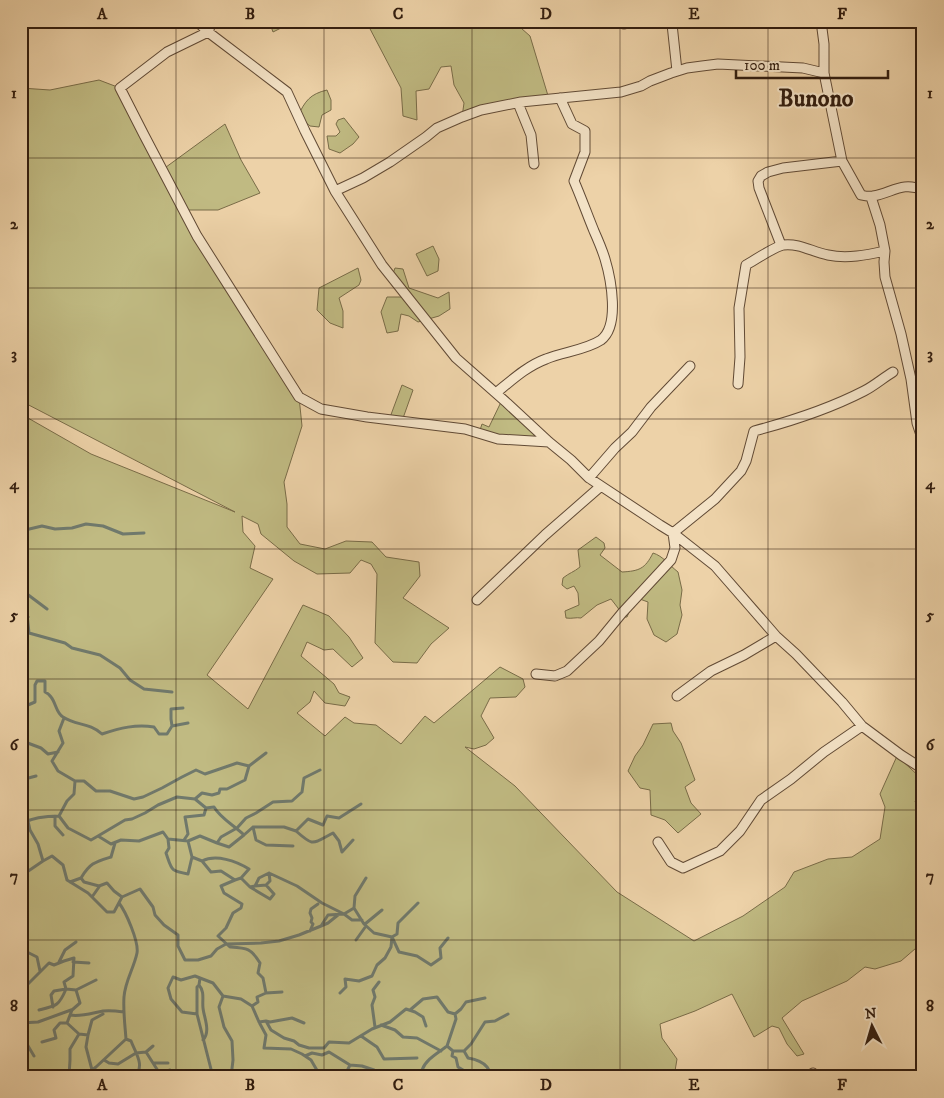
<svg xmlns="http://www.w3.org/2000/svg" width="944" height="1098" font-family="'IM FELL DW Pica',serif">
<rect width="100%" height="100%" fill="#edd2a8"/>
<filter id="stains"><feTurbulence type="fractalNoise" baseFrequency=".004" numOctaves="4"/><feColorMatrix values="0 0 0 0 .2 0 0 0 0 .09 0 0 0 0 .02 0 0 0 .5 -.17"/></filter>
<radialGradient id="worn" r=".72"><stop offset=".6" stop-color="#630" stop-opacity="0"/><stop offset="1" stop-color="#630" stop-opacity=".3"/></radialGradient>
<path fill="#c0ba82" stroke="#796c48" d="M269 21H295L273 32Z
M371 21H513L530 36 549 99 462 117 464 103 454 85 451 66 441 67 429 89 416 91 417 120 403 116 401 88 368 25Z
M99 80 120 88 162 170 225 124 241 160 260 193 218 210H184L299 397 302 426 284 482 287 504V527L300 544 325 549 346 541 372 542 386 557 419 562 420 576 403 598 449 628 431 644 417 663 393 662 375 643 377 574 371 564 361 560 350 573 317 574 294 561 261 534 258 524 242 516 243 532 255 546 250 568 273 579 207 675 248 709 303 605 329 616 349 637 363 658 352 667 333 649 324 650 307 642 301 656 334 684 339 693 350 697 345 706 325 703 314 691 310 702 297 713 325 736 345 717 354 723 376 725 401 744 425 716 434 723 500 667 523 679 525 687 516 697 490 698 481 716 494 738 486 745 474 749 465 747 515 786 617 892 694 941 743 916 785 887 794 872 828 859 852 857 880 839 885 807 880 794 897 756 923 780 915 802 923 808V942L901 961 875 969 865 967 847 981 802 1001 782 1018 804 1054 797 1056 787 1044 779 1028 772 1026 754 1037 732 994 695 1011 660 1024 662 1038 677 1059 675 1071 679 1077H21V414L91 454 235 512 21 401V88L50 90Z
M327 90 331 100V110L322 115 319 127 310 126 298 116C305 101 310 94 327 90Z
M344 118 359 137 353 144 340 153 329 149 327 136H336L340 132 336 124 338 120Z
M433 246 439 259 438 271 427 276 416 254Z
M358 268 361 280 359 285 339 298 343 311V328L330 323 317 310 319 288Z
M395 268 403 269 409 288 438 298 449 292 450 309 439 316 418 322 409 316 401 314 398 331 387 333 381 312 387 297H402L390 282Z
M402 385 413 390 402 421 389 420Z
M501 402 538 437 498 439 479 433 482 424 489 427Z
M596 537 604 543 605 548 600 555 622 572C639 571 645 569 653 553 663 556 669 565 678 572L682 590 680 605 682 615 677 634 666 642 654 635 647 619 648 602 637 598 632 605 627 617H623L618 608 611 599 597 605 581 618C576 617 572 619 566 618L565 611 579 605 578 593 574 586 567 589 562 585 563 578C569 573 574 572 580 567L578 550Z
M671 723 673 731 681 743 695 780 685 787 691 803 701 814 678 833 665 820 651 815 650 790 640 788 628 771 635 756 643 745 653 724Z"/>
<g fill="none" stroke-linecap="round" stroke-linejoin="round">
<path stroke="#70796c" stroke-width="3" d="M21 531 42 526 55 529 72 528 86 524 103 526 123 534 144 533
M21 582 27 594 47 609
M21 602 26 605 29 633
M21 615 28 617
M21 633H29L65 643 72 648 100 655 120 668 130 680 144 689 172 692
M21 687 23 698 28 705 35 702V685L37 681H45V692C47 693 50 695 51 697 56 703 56 713 63 717 76 726 89 722 102 734 120 728 136 724 154 727L159 734H167L172 726 188 723
M64 718 59 731 63 743 52 761 58 771 75 781
M172 726 171 719V709L183 708
M25 742 41 748 48 754 58 752
M21 780 36 776
M195 799 202 793 212 795 219 793 220 789H227L245 780 249 766 266 753
M55 816V826L63 835
M59 816 67 801 74 794 75 781H84L96 791H110L134 799 143 797 162 788 182 777 196 770 205 774 237 763 249 766
M21 822 23 823C34 817 46 816 59 816L68 828 91 840 98 836 111 844 121 840 139 841 163 832 168 839 188 841 192 857 202 861 211 872 221 871 235 880 221 886 224 893 242 904 241 908 233 913 226 928 218 936 230 947C247 948 251 948 260 963L258 973 263 978 266 993
M253 827 256 840 266 845 293 846
M296 831C314 847 312 844 333 833L339 841 342 852 353 840
M98 836 125 820 132 819 145 813 158 805 177 797 195 799 206 808 214 807C221 819 234 825 244 835L253 827H284L296 831 308 819 323 825 327 816 339 818 361 804
M168 839 169 848 166 853C172 870 170 871 188 874L192 857
M184 840 188 834 185 817 204 815 206 808
M188 841 200 836 217 843 221 837 237 828 246 818 256 813 273 802 292 801 302 792 304 778 320 770
M217 843 229 847 244 835
M43 861 52 856 63 865 67 880 88 893 107 912H114L122 897
M202 861C216 854 236 861 249 869L241 878
M21 876 43 861 38 844 30 830 28 821
M81 878 84 882 99 886 107 883 114 891 122 897 140 889 153 907 155 915 164 925 178 935V946L185 960H198L211 956 217 949 226 944 261 943 279 941 299 935 321 926 328 915 344 914 354 908 355 896 366 878
M235 880 241 878 250 887 255 886 259 878 269 873 297 886 322 903 344 914 352 920H362
M70 882 81 878C90 863 95 862 111 857L115 843
M255 886 266 885 270 881 269 873
M250 887 270 899 274 894 266 885
M92 897 99 887
M354 908 364 924 374 933 392 937 399 952 417 956 431 965 441 958 440 948 448 938
M365 924 382 910
M321 926 328 923 338 915
M310 931 313 924 311 922 312 918 310 913 311 909 318 904
M356 940 366 926
M21 952H27L37 957 40 971
M59 962 65 950 76 942
M73 962 89 963
M200 978 199 985 197 987V1014L213 1077
M199 985C205 992 202 1000 203 1008 204 1018 211 1031 203 1040
M76 990 96 980
M21 991 49 963 54 965 64 961 74 958 73 976 64 982 66 989 76 990 80 1003 72 1010 67 1023 79 1034 70 1049V1060L69 1076 70 1077
M340 993 346 987 345 979 359 981 372 976 377 965 385 958 391 947 392 937 397 934 398 923 418 903
M223 996 219 1007 224 1027 232 1041 233 1060 231 1077
M252 1006 258 1002 257 997 266 993 282 992
M53 1007 51 995 54 991 66 989
M39 1010C56 1006 59 1006 66 989
M410 1010 423 999 437 997 448 1012 455 1014
M197 1014 182 1012 171 999 168 988 173 977 181 980 195 976 200 978 213 983 223 996 241 999 252 1006 259 1022 266 1035 264 1048 291 1049 302 1054 311 1060 318 1072V1077
M455 1014 461 1009 466 1002 485 998
M70 1015C81 1017 92 1013 103 1011 110 1010 117 1011 124 1012
M266 1021 270 1022 292 1018 304 1023
M259 1022 266 1021 271 1030 284 1038 294 1041 299 1045 309 1048H324L329 1042 349 1043 372 1029 390 1022 406 1009 415 1012 423 1017 426 1026
M21 1023 38 1022 71 1010
M381 1025 395 1030 403 1037 417 1038 441 1051
M375 1027 372 1005 375 997 373 990 379 982
M21 1034 34 1056
M79 1034 88 1035 86 1047 92 1070
M88 1035 92 1020 103 1014
M361 1036 377 1047 384 1059 417 1058
M126 1039 131 1041C136 1054 145 1065 135 1077
M42 1042 56 1038 54 1030 60 1023H67
M447 1046 456 1019 455 1014
M453 1051 452 1056 456 1058 458 1067 473 1076 491 1074
M464 1051 468 1058C474 1059 483 1062 487 1067 490 1071 490 1074 495 1077
M146 1052 153 1063H168
M305 1056 312 1053 322 1055 329 1052 350 1065 362 1066 374 1070 381 1076 393 1074 410 1076
M104 1060 109 1063 118 1064 136 1053 146 1052 153 1046
M153 1063 160 1074 170 1070
M409 1076 422 1070C426 1059 438 1053 447 1046L453 1051H464L471 1044 485 1022 495 1021 508 1014
M83 1077 96 1067 126 1039C125 1025 123 1011 124 997 125 981 134 968 137 953 139 942 126 912 119 903
M344 1077 350 1065"/>
<defs>
<path id="minor" d="M197 21 208 32 287 92 305 131 335 191 382 265 456 358 507 403 549 442 571 460 589 478 660 525 673 533 715 566 776 636 796 654 842 702 862 726 901 755 923 769
M212 21 208 32 167 52 120 88 144 135 197 236 299 397 321 409 367 417 465 429 498 439 549 442
M671 21 672 24 677 71
M821 21 824 44V73L842 161 861 195C865 196 869 197 873 196 892 193 902 181 923 190
M624 24V21
M518 103 531 135 534 164
M335 191 363 178 390 162 426 137 437 128 462 117 481 110 521 102 621 92 641 86 650 81 671 73 687 68 702 66 718 64 738 65 803 68 824 73
M871 197 880 225 885 251 884 262 885 277 901 334 911 379 917 423 923 441
M781 245 759 188 758 181 761 176 768 172 783 168 842 161
M738 384 740 357 739 308 746 265C755 260 774 247 783 245 800 243 812 252 828 255 847 259 867 255 885 251
M496 393C512 380 527 366 546 359 563 352 586 350 601 340 620 326 611 279 605 259 602 249 598 240 594 231 587 214 581 197 574 181L585 152V131L572 124 560 98
M589 478 615 448 632 432 651 407 690 366
M477 600 545 535 601 486
M536 674 555 676 567 671 599 641 622 613 671 560 675 548 673 533 715 499 741 471 746 461 754 431C792 421 829 409 864 391 874 386 883 378 893 372
M677 696 711 671 744 655 776 636
M658 842 671 862 683 868 720 851 740 831 761 800 791 779 824 752 862 726
M813 1073 816 1077"/>
</defs>
<use href="#minor" stroke="#614a35" stroke-width="11"/>
<use href="#minor" stroke="#f3e2c6" stroke-width="9"/>
</g>
<path fill="none" stroke="#321d0f" stroke-width="1" stroke-opacity="0.55" d="M176 21V1077M324 21V1077M472 21V1077M620 21V1077M768 21V1077M21 158H923M21 288H923M21 419H923M21 549H923M21 679H923M21 810H923M21 940H923"/>
<g text-anchor="middle" stroke-width="4" stroke-linejoin="round" paint-order="stroke">
<g font-size="24" font-weight="bold" fill="#321d0f" stroke="#f3e2c6">
<text x="816" y="106">Bunono</text>
</g>
</g>
<rect width="944" height="1098" fill="none" stroke="#edd2a8" stroke-width="55"/>
<g transform="translate(872 1026) rotate(355)" stroke="#f3e2c6" stroke-width="4" paint-order="stroke">
<path d="M0-4L9 19L0 12L-9 19Z" fill="#321d0f"/>
<text y="-8" font-size="14" font-weight="bold" text-anchor="middle" fill="#321d0f">N</text>
</g>
<path d="M736 70v8h152v-8" fill="none" stroke="#321d0f" stroke-width="2.5"/>
<text x="744" y="70" font-size="15" fill="#321d0f" stroke="#f3e2c6" stroke-width="4" paint-order="stroke">100 m</text>
<rect x="28" y="28" width="888" height="1042" fill="none" stroke="#321d0f" stroke-width="2"/>
<g font-size="16" text-anchor="middle" font-weight="bold" fill="#321d0f">
<text x="102" y="19">A</text>
<text x="250" y="19">B</text>
<text x="398" y="19">C</text>
<text x="546" y="19">D</text>
<text x="694" y="19">E</text>
<text x="842" y="19">F</text>
<text x="14" y="98">1</text>
<text x="930" y="98">1</text>
<text x="14" y="229">2</text>
<text x="930" y="229">2</text>
<text x="14" y="359">3</text>
<text x="930" y="359">3</text>
<text x="14" y="489">4</text>
<text x="930" y="489">4</text>
<text x="14" y="620">5</text>
<text x="930" y="620">5</text>
<text x="14" y="750">6</text>
<text x="930" y="750">6</text>
<text x="14" y="881">7</text>
<text x="930" y="881">7</text>
<text x="14" y="1011">8</text>
<text x="930" y="1011">8</text>
<text x="102" y="1090">A</text>
<text x="250" y="1090">B</text>
<text x="398" y="1090">C</text>
<text x="546" y="1090">D</text>
<text x="694" y="1090">E</text>
<text x="842" y="1090">F</text>
</g>
<rect width="100%" height="100%" filter="url(#stains)"/>
<rect width="100%" height="100%" fill="url(#worn)"/>
</svg>
